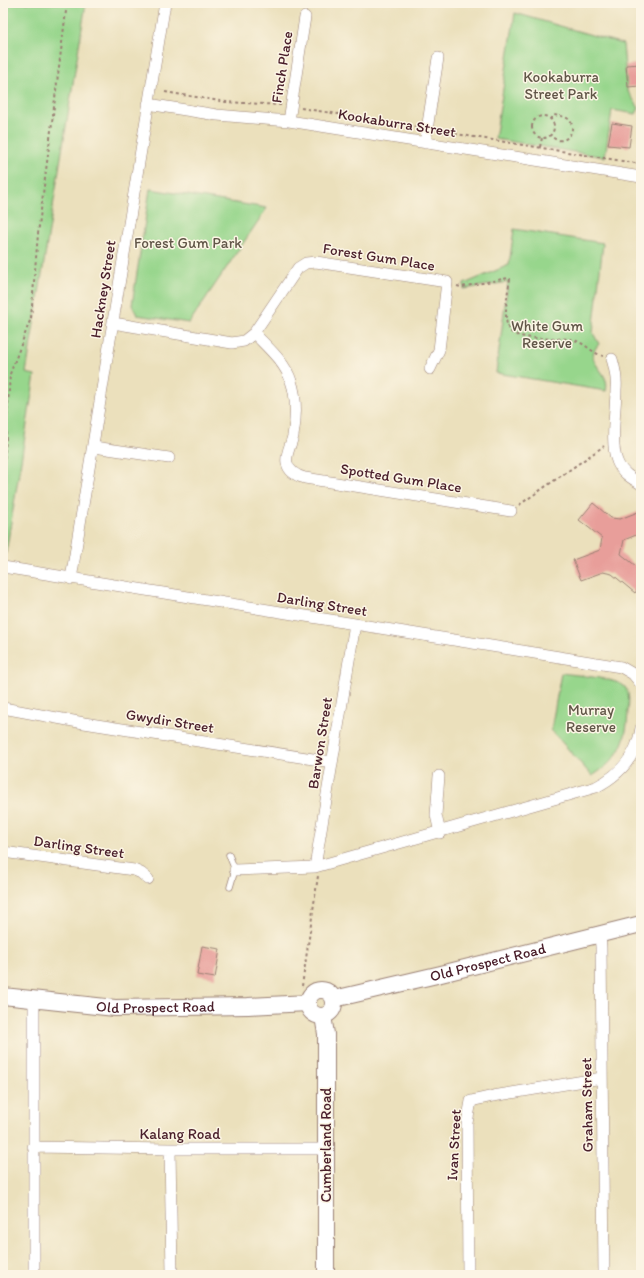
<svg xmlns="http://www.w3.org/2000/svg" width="644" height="1278" font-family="Itim,sans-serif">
<rect width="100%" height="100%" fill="#fcf5e5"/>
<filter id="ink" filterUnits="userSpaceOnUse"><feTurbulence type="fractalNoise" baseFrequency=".025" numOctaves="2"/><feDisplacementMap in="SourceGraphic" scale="8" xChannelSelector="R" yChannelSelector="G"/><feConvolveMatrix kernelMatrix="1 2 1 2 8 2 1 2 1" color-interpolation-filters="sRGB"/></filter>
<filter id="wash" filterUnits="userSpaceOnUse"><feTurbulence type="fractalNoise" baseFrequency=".012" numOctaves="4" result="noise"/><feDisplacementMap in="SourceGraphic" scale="16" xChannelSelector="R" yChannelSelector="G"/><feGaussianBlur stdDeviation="0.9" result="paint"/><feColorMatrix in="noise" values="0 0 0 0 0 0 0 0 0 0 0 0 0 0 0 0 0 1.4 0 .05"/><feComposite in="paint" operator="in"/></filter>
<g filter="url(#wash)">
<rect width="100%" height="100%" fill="#ebe0bc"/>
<path fill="#97d68c" stroke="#707a5c" d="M3 3H86L26 373 35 375 6 553H3Z
M515 13 623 44 627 90 639 108 636 114 612 110 605 157 495 139Z
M150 189 267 208 189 323 137 315 132 305Z
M514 229 603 243 593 333 599 344C585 359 600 366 605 378 607 382 607 386 606 391L496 373 508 282 464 289V284L509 265Z
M561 673C575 675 615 678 624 686 630 692 629 702 628 710 627 741 620 759 592 776L551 730Z"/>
<g id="blocks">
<path fill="#e89e9a" d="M641 64 640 86 628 87 626 65Z
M612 123 632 126 629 147 608 145Z
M593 503 611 518 620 519 638 512 641 519V533L624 540 621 554 641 570V574L638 578 641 581V585L635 593 612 574 603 572 581 580 573 560 600 550 602 538 579 520Z
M202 946 220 949 215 978 197 975Z"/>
</g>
</g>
<g filter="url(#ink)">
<use href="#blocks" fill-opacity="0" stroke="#9a8074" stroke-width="1"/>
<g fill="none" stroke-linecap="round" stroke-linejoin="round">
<defs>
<path id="lane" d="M229 855 235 870 230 887"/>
<path id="street" d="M148 104 217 115 289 121 641 177
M289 121 305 17
M425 143 438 58
M113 323 232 343 244 341 254 333 298 268 306 263 316 262 447 282 439 350 430 369
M254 333C268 348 285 362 291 381 297 398 296 419 293 436 291 445 285 455 287 463 289 472 297 476 305 478L511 511
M612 359C615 369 617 379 616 389 616 409 610 443 617 461 621 472 631 478 641 484
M94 447 169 458
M3 567 621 667 633 674 641 684
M71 579 165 3
M3 708 84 723 332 762
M439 776 436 815 440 833
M3 852 134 870 141 873 148 879
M315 867 355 624
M235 870 315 867 596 787C621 774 637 756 641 728
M600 934 601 947 604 1275
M33 1147 170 1149H326
M170 1149 172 1275
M34 1275V1000
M468 1275 467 1123 471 1101 493 1096 602 1078"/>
<g id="secondary">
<circle cx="321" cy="1003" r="13"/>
<path id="s1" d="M3 996 115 1008 248 1006 308 1003"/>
<path id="s2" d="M334 999 441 974 641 924"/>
<path d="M323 1016 326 1034V1275"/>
</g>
</defs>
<use href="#lane" stroke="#9a8074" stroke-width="7"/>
<use href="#street" stroke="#9a8074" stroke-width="12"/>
<use href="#secondary" stroke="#9a8074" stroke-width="18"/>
<path stroke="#9a8074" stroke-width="2" stroke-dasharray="3 3" stroke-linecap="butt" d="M165 92 226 102 281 105
M301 108 417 127
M532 127a11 11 0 1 1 22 0a11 11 0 1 1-22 0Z
M550 119 554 115C558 116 563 116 567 118 580 126 566 150 551 136
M437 131 641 164
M540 147 542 138
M457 286 461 287 508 278 510 279C508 290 502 322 510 331 518 339 542 338 552 339 559 339 567 338 574 340 585 343 592 353 603 356
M3 482 10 374 31 318 38 234 67 3
M519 505 604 446
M3 525 4 556
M302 986 318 876"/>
<use href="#lane" stroke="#fff" stroke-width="5.5"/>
<use href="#street" stroke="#fff" stroke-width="11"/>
<use href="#secondary" stroke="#fff" stroke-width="16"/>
</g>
</g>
<g text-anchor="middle" stroke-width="3" stroke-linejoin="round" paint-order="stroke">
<g font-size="15" fill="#4a1f2b" stroke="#fcf5e5">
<text transform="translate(282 67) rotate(-81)" y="5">Finch Place</text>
<text transform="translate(397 123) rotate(9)" y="5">Kookaburra Street</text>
<text transform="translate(379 257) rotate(9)" y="5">Forest Gum Place</text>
<text transform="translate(103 289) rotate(-81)" y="5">Hackney Street</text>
<text transform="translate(401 478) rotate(9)" y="5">Spotted Gum Place</text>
<text transform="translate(322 604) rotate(9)" y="5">Darling Street</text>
<text transform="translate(170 721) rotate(9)" y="5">Gwydir Street</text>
<text transform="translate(320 743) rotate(-81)" y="5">Barwon Street</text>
<text transform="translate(79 847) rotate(8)" y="5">Darling Street</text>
<text dy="5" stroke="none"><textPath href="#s2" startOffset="158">Old Prospect Road</textPath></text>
<text dy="5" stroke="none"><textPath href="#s1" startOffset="153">Old Prospect Road</textPath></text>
<text transform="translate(587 1105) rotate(-91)" y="5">Graham Street</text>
<text x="180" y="1139">Kalang Road</text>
<text transform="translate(326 1145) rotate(-90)" y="5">Cumberland Road</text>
<text transform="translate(454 1145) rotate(-87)" y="5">Ivan Street</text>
</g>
<g font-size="15" fill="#615648" stroke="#fcf5e5">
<text x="561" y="82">Kookaburra<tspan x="561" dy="17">Street Park</tspan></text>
<text x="188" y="248">Forest Gum Park</text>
<text x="547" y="331">White Gum<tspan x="547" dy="17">Reserve</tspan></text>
<text x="591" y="715">Murray<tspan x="591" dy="17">Reserve</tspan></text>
</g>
</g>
<rect width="644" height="1278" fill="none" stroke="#fcf5e5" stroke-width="16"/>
</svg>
